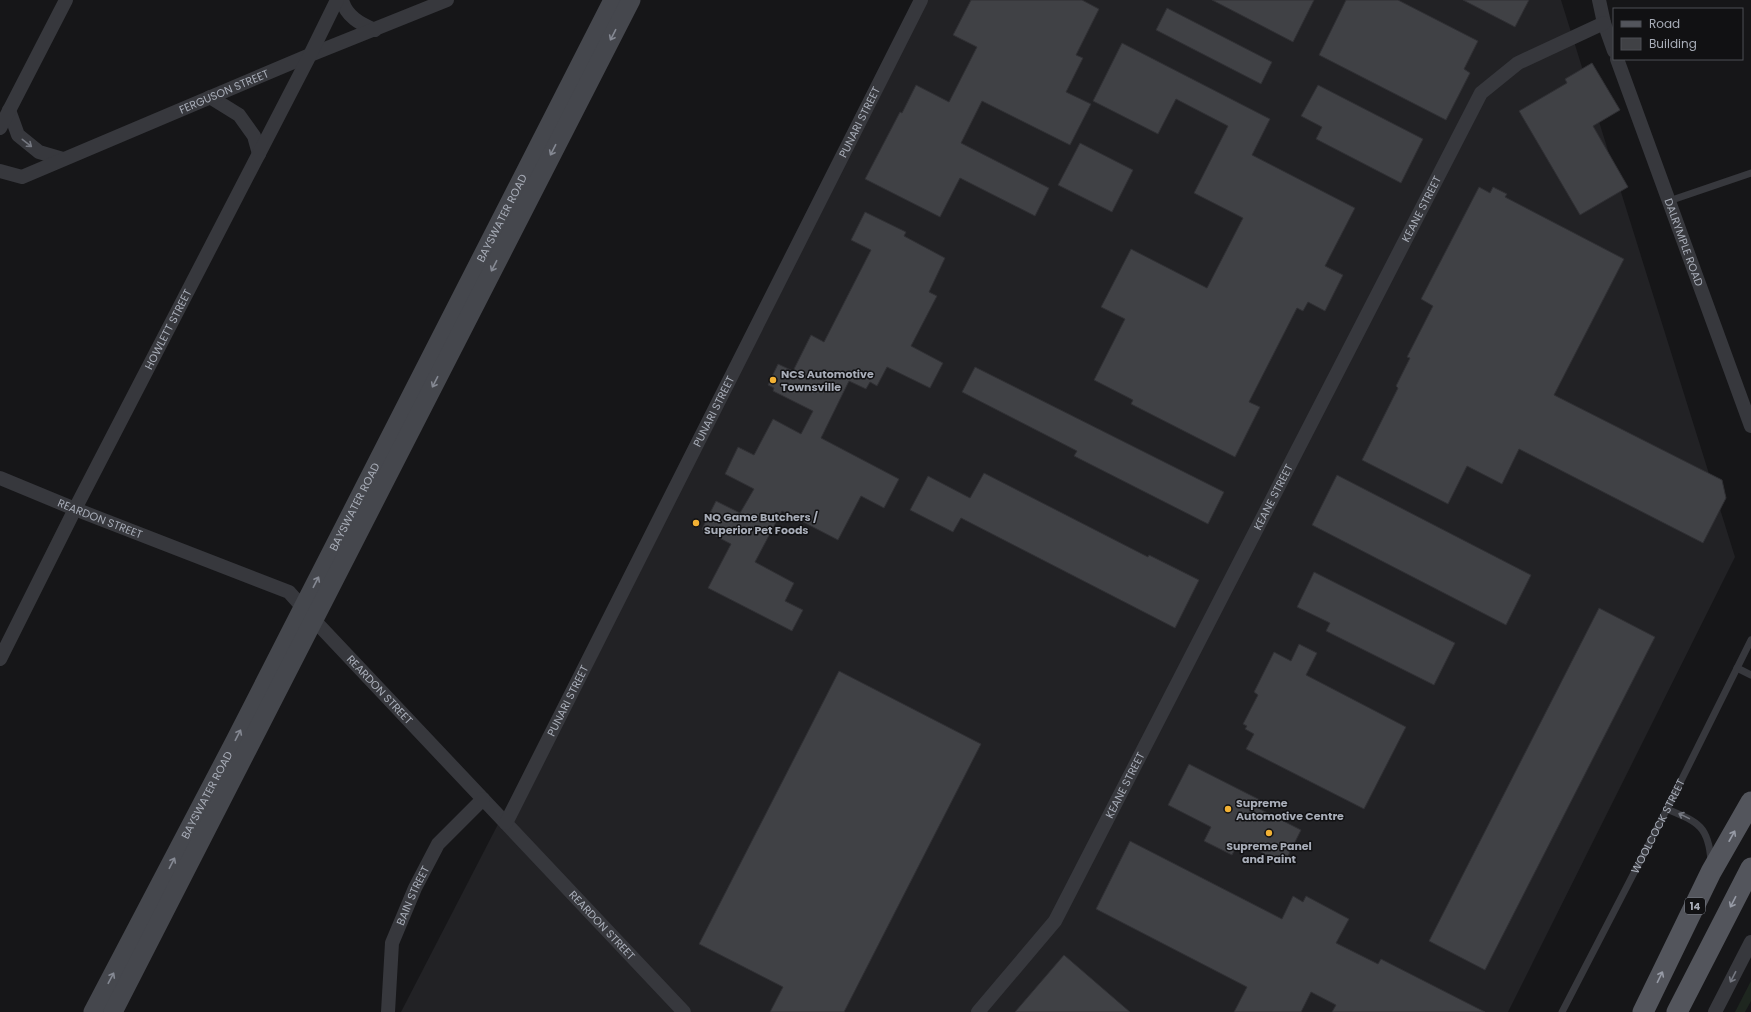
<svg xmlns="http://www.w3.org/2000/svg" width="1751" height="1012" font-family="Poppins,sans-serif">
<rect width="100%" height="100%" fill="#161618"/>
<path fill="#222225" d="M924 0H1561L1735 557 1508 1012H401Z"/>
<path fill="#1e261f" d="M1751 981V1001L1745 1012H1735Z"/>
<path fill="#404145" stroke="#303034" d="M971 0H1082L1099 9 1076 55 1083 58 1066 92 1091 104 1070 145 982 101 961 143 1049 188 1035 216 960 178 940 217 865 179 900 112 902 113 916 85 949 102 977 47 953 35Z
M1212 0H1314L1293 42Z
M1346 0H1398L1478 41 1464 69 1470 73 1446 120 1319 55Z
M1463 0H1529L1515 27Z
M1167 8 1272 62 1261 84 1156 30Z
M1122 43 1270 119 1252 155 1355 208 1325 266 1343 275 1325 311 1308 302 1303 311 1297 308 1249 402 1260 407 1235 457 1131 404 1133 400 1094 380 1125 319 1101 307 1131 249 1207 288 1243 218 1194 193 1228 126 1176 99 1158 134 1093 101Z
M1592 63 1620 110 1593 126 1628 187 1580 215 1519 111 1567 83 1565 79Z
M1318 85 1423 139 1401 183 1316 139 1322 127 1301 116Z
M1080 143 1133 170 1112 212 1058 185Z
M1479 187 1490 193 1493 187 1507 194 1505 197 1624 259 1554 395 1722 480 1726 498 1703 543 1519 449 1502 484 1467 466 1448 504 1362 460 1398 388 1396 386 1410 358 1407 357 1433 306 1421 299Z
M865 212 906 232 904 236 945 258 929 292 937 296 911 346 943 363 930 388 887 367 877 386 870 382 866 389 849 381 821 438 899 479 884 508 861 496 838 540 782 511 755 562 794 583 785 601 803 610 792 631 708 588 731 544 702 529 716 501 740 513 754 489 725 474 738 447 754 455 773 419 801 434 813 411 773 391 774 388 768 385 778 364 793 371 811 335 824 342 871 250 851 240Z
M975 367 1224 492 1208 524 1074 456 1077 451 962 392Z
M984 473 1148 557 1149 555 1199 580 1175 628 961 518 953 532 910 510 928 476 970 498Z
M1337 475 1531 575 1506 625 1312 525Z
M1314 572 1455 643 1434 685 1326 631 1330 623 1297 607Z
M1599 608 1655 637 1485 970 1429 941Z
M1299 644 1317 653 1306 675 1406 727 1364 809 1246 749 1254 734 1245 729 1247 726 1243 724 1258 695 1254 692 1274 652 1291 661Z
M839 671 981 744 844 1012H770L783 987 699 944Z
M1189 764 1260 800 1256 807 1301 830 1284 864 1239 841 1232 855 1204 841 1211 827 1168 805Z
M1130 841 1282 919 1293 896 1303 902 1306 896 1349 919 1336 943 1378 964 1381 959 1485 1012H1332L1336 1005 1311 992 1301 1012H1234L1247 987 1096 909Z
M1064 955 1130 1012H1015Z"/>
<g fill="none" stroke-linecap="round" stroke-linejoin="round">
<g stroke="#37383d" stroke-width="7">
<path d="M1669 201 1751 173"/>
<path d="M1737 668 1751 675"/>
<path d="M1667 809C1698 822 1709 826 1711 862"/>
<path id="s1" d="M1562 1012 1667 809 1751 640"/>
</g>
<g stroke="#37383d" stroke-width="14">
<path d="M342 0C346 16 360 24 375 30"/>
<path d="M1599 0 1604 23 1614 51"/>
<path id="s2" d="M1617 59 1751 426"/>
<path d="M210 97 239 115 254 136 259 154"/>
<path d="M9 110 18 135 39 152 63 159"/>
<path d="M0 128 66 0"/>
<path id="s3" d="M0 171 22 177 310 55 447 0"/>
<path id="s4" d="M0 478 75 509 289 592 314 620 684 1012"/>
<path id="s5" d="M0 659 75 509 310 55 337 0"/>
<path id="s6" d="M506 823 921 0"/>
<path id="s7" d="M388 1012 392 943 415 888 438 844 483 799"/>
<path id="s8" d="M978 1012 1055 921 1481 93 1518 63 1604 23"/>
<path d="M1715 1012 1751 942"/>
</g>
<g stroke="#45474d" stroke-width="19">
<path id="s9" d="M93 1012 235 741 613 0"/>
<path d="M113 1012 631 0"/>
</g>
<path stroke="#53555c" stroke-width="21" d="M1643 1012 1711 872 1751 802
M1677 1012 1751 868"/>
</g>
<defs><path id="oneway-shaft" d="M-6 0H5M1.5-3L5.5 0L1.5 3" fill="none" stroke-width="1.6" stroke-linecap="round" stroke-linejoin="round"/></defs>
<g stroke="#858993">
<use href="#oneway-shaft" transform="translate(613 35) rotate(117)"/>
<use href="#oneway-shaft" transform="translate(553 150) rotate(117)"/>
<use href="#oneway-shaft" transform="translate(494 266) rotate(117)"/>
<use href="#oneway-shaft" transform="translate(435 382) rotate(117)"/>
<use href="#oneway-shaft" transform="translate(316 582) rotate(-63)"/>
<use href="#oneway-shaft" transform="translate(238 735) rotate(-63)"/>
<use href="#oneway-shaft" transform="translate(172 863) rotate(-63)"/>
<use href="#oneway-shaft" transform="translate(111 978) rotate(-62)"/>
</g>
<g stroke="#757881">
<use href="#oneway-shaft" transform="translate(27 143) rotate(38)"/>
<use href="#oneway-shaft" transform="translate(1684 816) rotate(-154)"/>
<use href="#oneway-shaft" transform="translate(1733 977) rotate(117)"/>
</g>
<g stroke="#979ba6">
<use href="#oneway-shaft" transform="translate(1732 836) rotate(-61)"/>
<use href="#oneway-shaft" transform="translate(1733 902) rotate(117)"/>
<use href="#oneway-shaft" transform="translate(1660 977) rotate(-64)"/>
</g>
<g fill="#f2b134" stroke="#111113" stroke-width="1.5">
<circle cx="773" cy="380" r="4"/>
<circle cx="696" cy="523" r="4"/>
<circle cx="1228" cy="809" r="4"/>
<circle cx="1269" cy="833" r="4"/>
</g>
<g text-anchor="middle" stroke-width="3" stroke-linejoin="round" paint-order="stroke">
<rect fill="#111113" stroke="#7b7e86" stroke-width="1" x="1685" y="898" width="20" height="16" rx="3"/>
<g font-size="10" font-weight="bold" fill="#a8adb8">
<text x="1695" y="910">14</text>
</g>
<g font-size="11" fill="#a8adb8" stroke="#111113">
<text dy="4" stroke="none"><textPath href="#s3" startOffset="242">FERGUSON STREET</textPath></text>
<text dy="4" stroke="none"><textPath href="#s6" startOffset="785">PUNARI STREET</textPath></text>
<text dy="4" stroke="none"><textPath href="#s8" startOffset="920">KEANE STREET</textPath></text>
<text dy="4" stroke="none"><textPath href="#s9" startOffset="893">BAYSWATER ROAD</textPath></text>
<text dy="4" stroke="none"><textPath href="#s2" startOffset="195">DALRYMPLE ROAD</textPath></text>
<text dy="4" stroke="none"><textPath href="#s5" startOffset="370">HOWLETT STREET</textPath></text>
<text dy="4" stroke="none"><textPath href="#s6" startOffset="461">PUNARI STREET</textPath></text>
<text dy="4" stroke="none"><textPath href="#s8" startOffset="596">KEANE STREET</textPath></text>
<text dy="4" stroke="none"><textPath href="#s9" startOffset="569">BAYSWATER ROAD</textPath></text>
<text dy="4" stroke="none"><textPath href="#s4" startOffset="108">REARDON STREET</textPath></text>
<text dy="4" stroke="none"><textPath href="#s4" startOffset="444">REARDON STREET</textPath></text>
<text dy="4" stroke="none"><textPath href="#s6" startOffset="137">PUNARI STREET</textPath></text>
<text dy="4" stroke="none"><textPath href="#s8" startOffset="272">KEANE STREET</textPath></text>
<text dy="4" stroke="none"><textPath href="#s9" startOffset="245">BAYSWATER ROAD</textPath></text>
<text dy="4" stroke="none"><textPath href="#s1" startOffset="209">WOOLCOCK STREET</textPath></text>
<text dy="4" stroke="none"><textPath href="#s7" startOffset="121">BAIN STREET</textPath></text>
<text dy="4" stroke="none"><textPath href="#s4" startOffset="768">REARDON STREET</textPath></text>
</g>
<g font-size="11" font-weight="bold" fill="#a8adb8" stroke="#111113" text-anchor="start">
<text x="781" y="378">NCS Automotive<tspan x="781" dy="13">Townsville</tspan></text>
<text x="704" y="521">NQ Game Butchers /<tspan x="704" dy="13">Superior Pet Foods</tspan></text>
<text x="1236" y="807">Supreme<tspan x="1236" dy="13">Automotive Centre</tspan></text>
<text x="1269" y="850" text-anchor="middle">Supreme Panel<tspan x="1269" dy="13">and Paint</tspan></text>
</g>
</g>
<rect x="1613" y="8" width="130" height="52" fill="#111113" stroke="#4d4f55"/>
<rect x="1621" y="21" width="20" height="6" fill="#53555c" stroke="#4d4f55"/>
<text x="1649" y="28" font-size="12" fill="#a8adb8">Road</text>
<rect x="1621" y="38" width="20" height="12" fill="#404145" stroke="#4d4f55"/>
<text x="1649" y="48" font-size="12" fill="#a8adb8">Building</text>
</svg>
